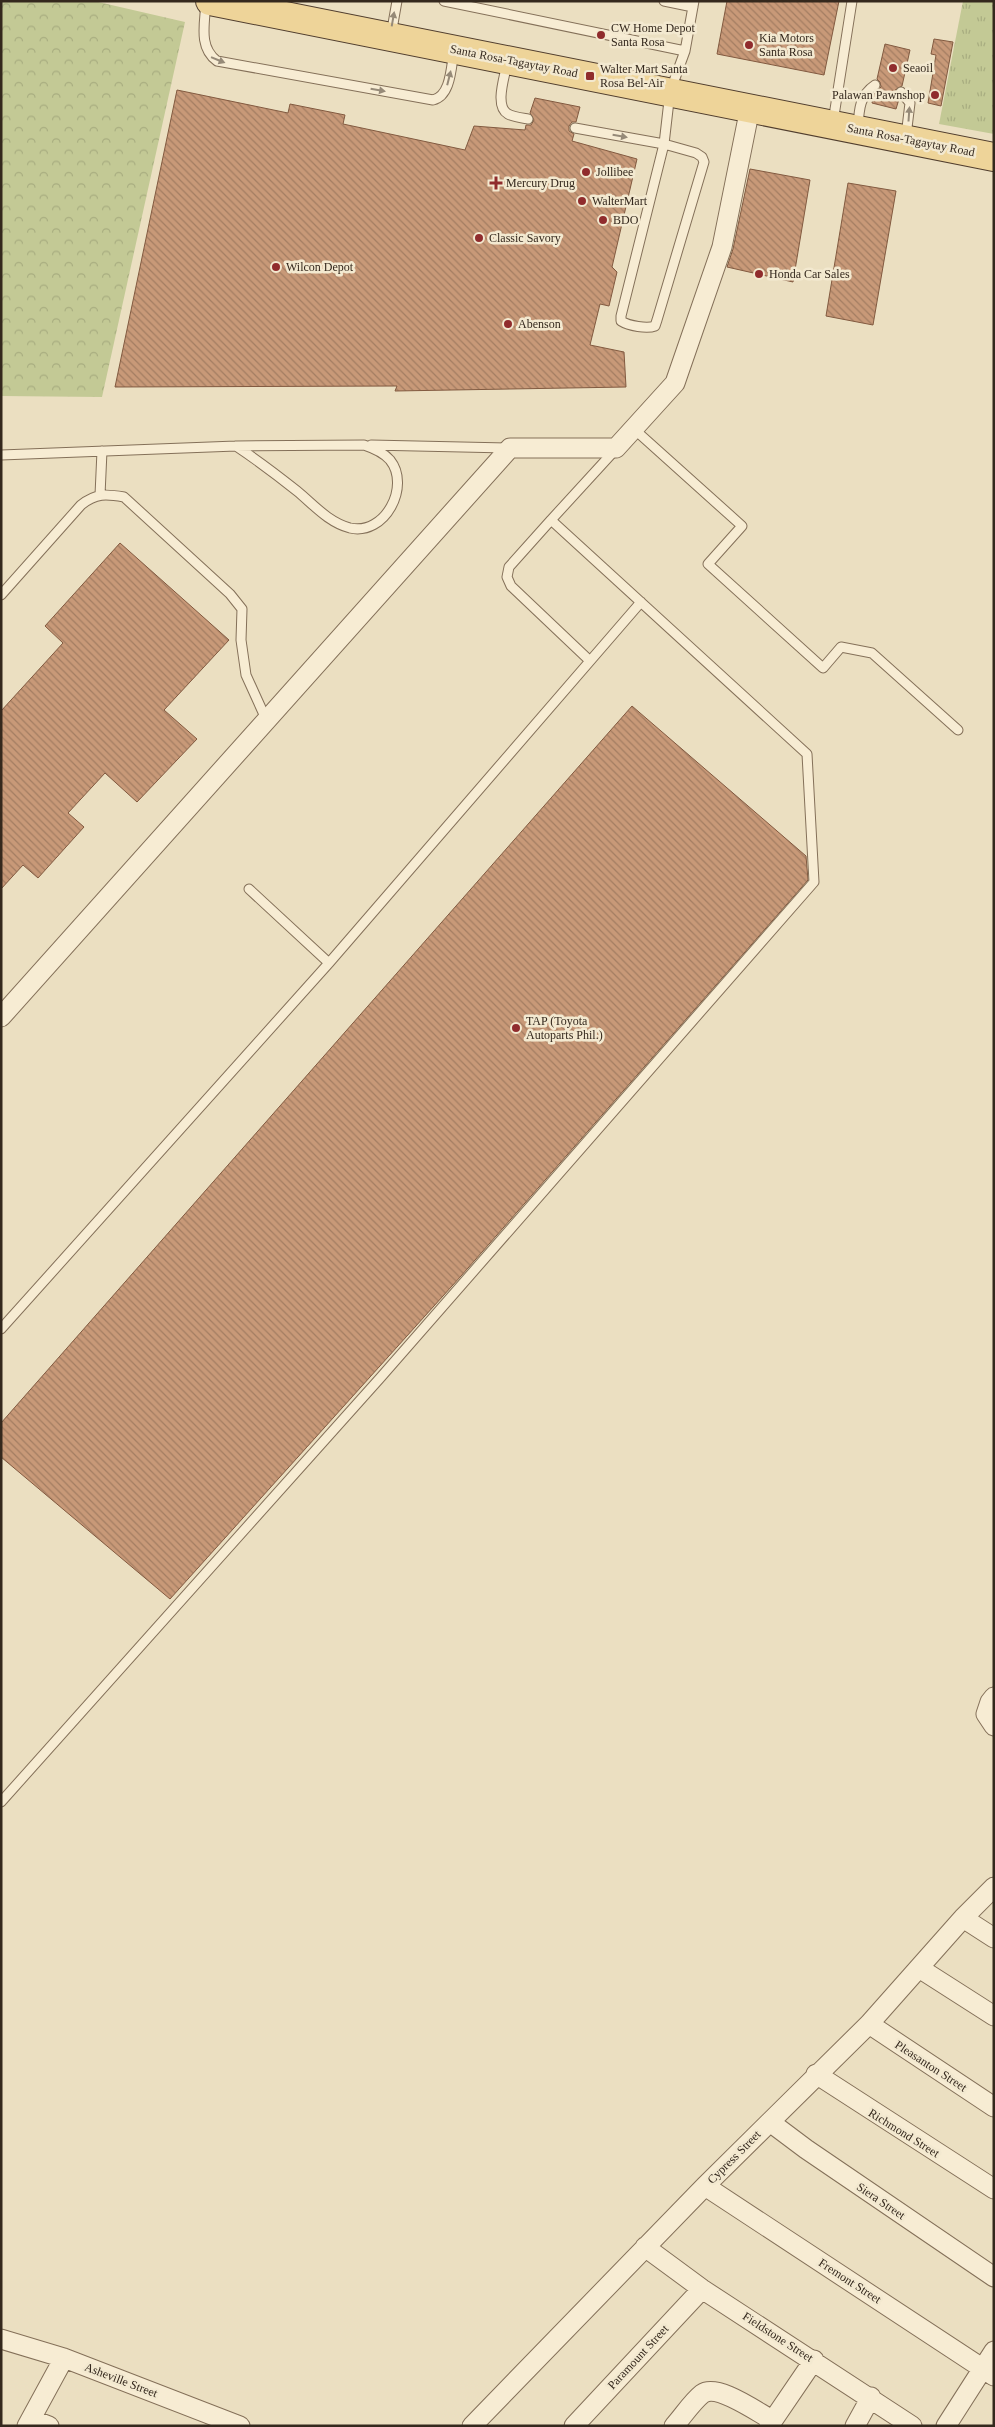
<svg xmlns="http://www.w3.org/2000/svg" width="995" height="2427" font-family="'Times New Roman',serif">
<defs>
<pattern id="grass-tufts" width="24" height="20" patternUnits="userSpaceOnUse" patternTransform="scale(1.25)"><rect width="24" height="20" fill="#c3c995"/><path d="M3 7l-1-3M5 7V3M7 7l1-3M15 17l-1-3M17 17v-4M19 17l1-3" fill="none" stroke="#a8ad80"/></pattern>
<pattern id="forest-crowns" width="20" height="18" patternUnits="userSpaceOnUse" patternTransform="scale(1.25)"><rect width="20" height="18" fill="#c3c995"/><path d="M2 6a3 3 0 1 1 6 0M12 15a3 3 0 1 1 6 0" fill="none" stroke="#a8ad80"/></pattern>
<pattern id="building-back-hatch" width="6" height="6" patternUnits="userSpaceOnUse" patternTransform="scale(1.25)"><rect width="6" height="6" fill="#c89978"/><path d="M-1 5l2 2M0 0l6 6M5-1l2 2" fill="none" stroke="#a37d62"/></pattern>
</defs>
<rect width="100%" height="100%" fill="#ebdfc1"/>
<path fill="url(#grass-tufts)" d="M963 1H994V134L939 124Z"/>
<path fill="url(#forest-crowns)" d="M1 1H94L185 22 102 397 1 396Z"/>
<path fill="url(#building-back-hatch)" stroke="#825a40" d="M727 1H839L824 75 717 54Z
M934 39 953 42 941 106 928 103 936 55 931 54Z
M885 44 910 50 902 86 895 90 899 99 896 109 872 103 874 94 881 87 880 82 877 79Z
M177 90 288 113 290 104 345 115 343 124 465 150 474 126 525 130 526 125H531L534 120 530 113 535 98 580 107 576 122H572L569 126V131L574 134 572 141 637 159 612 267 617 272 609 306 600 304 590 345 624 352 626 387 395 391 397 386 115 387Z
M750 169 810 180 793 282 727 267 733 249Z
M848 183 896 191 873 325 826 316Z
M120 543 229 640 164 710 197 739 137 802 105 773 68 813 84 827 38 878 23 865 1 889V711L63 643 45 626Z
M632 706 806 856 808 880 461 1276 170 1599 1 1457V1423Z"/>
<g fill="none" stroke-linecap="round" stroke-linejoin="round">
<defs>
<path id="lane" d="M206 1C205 23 198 47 217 61L433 100C451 96 451 67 454 51
M444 1 685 51
M664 1 693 7
M391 35 397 1
M507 63C505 76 494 106 508 114 513 117 522 118 528 119
M901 92 910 103 906 136
M833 122 852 1
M858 126C859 109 860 95 875 85
M575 128 664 144 696 153 702 157 704 162 657 320 655 326C647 329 629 326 621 321V316L664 144 670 92 685 51 694 1
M634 429 742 526 708 564 823 668 841 647 872 653 958 730
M371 445 507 448
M1 455 236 446 364 445C373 448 383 452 390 460 411 486 385 536 350 528 328 522 314 505 297 491 277 475 257 460 236 446
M100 495 102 451
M551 520 509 567 507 577 511 586 589 660
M1 595 81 505C96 493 106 494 124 497L230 594 242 609 241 640 246 675 266 719
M249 889 329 963
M1 1329 329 963 641 602
M1 1802 381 1377 814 882 807 754 551 520 616 449"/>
<path id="street" d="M1 1017 510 448H616L675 383 722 247 750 108
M994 1697 990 1702 986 1714 994 1726
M963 1918 994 1938
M919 1968 994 2016
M869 2024 994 2107
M816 2074 994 2189
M770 2122 806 2149 994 2277
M705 2186 994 2376
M645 2247 702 2289 912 2426
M1 2339 64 2358 240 2426
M31 2419 49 2426
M27 2426 64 2358
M472 2426 705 2186 869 2024 963 1918 994 1887
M574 2426 702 2289
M674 2426C683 2416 692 2402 702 2394 717 2383 757 2412 772 2420
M769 2426 814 2360
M855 2426 871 2397
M946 2426 994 2351"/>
<path id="primary" d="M210 1 994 157"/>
</defs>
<use href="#lane" stroke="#847059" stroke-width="11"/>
<use href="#street" stroke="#847059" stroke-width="21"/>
<use href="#primary" stroke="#513e2e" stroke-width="30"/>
<use href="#lane" stroke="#f7ecd3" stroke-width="9"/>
<use href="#street" stroke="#f7ecd3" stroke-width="19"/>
<use href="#primary" stroke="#eed499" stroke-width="28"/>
</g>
<defs><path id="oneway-solid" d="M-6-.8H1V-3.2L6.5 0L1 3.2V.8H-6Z" transform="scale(1.25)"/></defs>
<g fill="#968a78">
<use href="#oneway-solid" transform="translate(393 19) rotate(-80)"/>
<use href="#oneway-solid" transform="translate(218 60) rotate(22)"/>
<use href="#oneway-solid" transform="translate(449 78) rotate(-76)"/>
<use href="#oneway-solid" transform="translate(378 90) rotate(10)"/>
<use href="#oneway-solid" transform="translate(909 114) rotate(-86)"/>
<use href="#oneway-solid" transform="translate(620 136) rotate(10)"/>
</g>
<g fill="#902c2d" stroke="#f3e9d0" stroke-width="2">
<circle cx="601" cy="35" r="5"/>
<circle cx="749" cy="45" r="5"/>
<circle cx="893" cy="68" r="5"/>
<rect x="585" y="71" width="10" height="10" rx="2.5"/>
<circle cx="935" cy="95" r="5"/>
<circle cx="586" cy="172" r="5"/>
<path d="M493.5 175.5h5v5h5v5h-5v5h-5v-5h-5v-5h5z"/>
<circle cx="582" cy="201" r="5"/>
<circle cx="603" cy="220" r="5"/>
<circle cx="479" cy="238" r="5"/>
<circle cx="276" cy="267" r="5"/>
<circle cx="759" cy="274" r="5"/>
<circle cx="508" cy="324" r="5"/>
<circle cx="516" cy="1028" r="5"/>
</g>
<g text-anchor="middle" stroke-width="5" stroke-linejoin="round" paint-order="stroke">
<g font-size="12" fill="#34281d" stroke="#f3e9d0" text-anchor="start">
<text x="611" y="32">CW Home Depot<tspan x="611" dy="14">Santa Rosa</tspan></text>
<text x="759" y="42">Kia Motors<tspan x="759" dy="14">Santa Rosa</tspan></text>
<text x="903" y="72">Seaoil</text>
<text x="600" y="73">Walter Mart Santa<tspan x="600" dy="14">Rosa Bel-Air</tspan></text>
<text x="925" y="99" text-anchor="end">Palawan Pawnshop</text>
<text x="596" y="176">Jollibee</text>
<text x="506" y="187">Mercury Drug</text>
<text x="592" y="205">WalterMart</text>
<text x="613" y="224">BDO</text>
<text x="489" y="242">Classic Savory</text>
<text x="286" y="271">Wilcon Depot</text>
<text x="769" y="278">Honda Car Sales</text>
<text x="518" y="328">Abenson</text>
<text x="526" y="1025">TAP (Toyota<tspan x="526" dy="14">Autoparts Phil.)</tspan></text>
</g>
<g font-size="12" fill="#34281d" stroke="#f3e9d0">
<text transform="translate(514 61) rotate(11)" y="4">Santa Rosa-Tagaytay Road</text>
<text transform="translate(911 140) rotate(11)" y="4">Santa Rosa-Tagaytay Road</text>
<text transform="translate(931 2066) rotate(33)" y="4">Pleasanton Street</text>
<text transform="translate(904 2133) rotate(32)" y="4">Richmond Street</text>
<text transform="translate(734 2157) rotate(-45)" y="4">Cypress Street</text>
<text transform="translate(881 2201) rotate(34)" y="4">Siera Street</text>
<text transform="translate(850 2281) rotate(33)" y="4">Fremont Street</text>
<text transform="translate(778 2337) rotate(33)" y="4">Fieldstone Street</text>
<text transform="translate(638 2357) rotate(-47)" y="4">Paramount Street</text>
<text transform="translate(121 2380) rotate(21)" y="4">Asheville Street</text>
</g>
</g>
<rect width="995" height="2427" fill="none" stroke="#34281d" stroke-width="5"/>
</svg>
